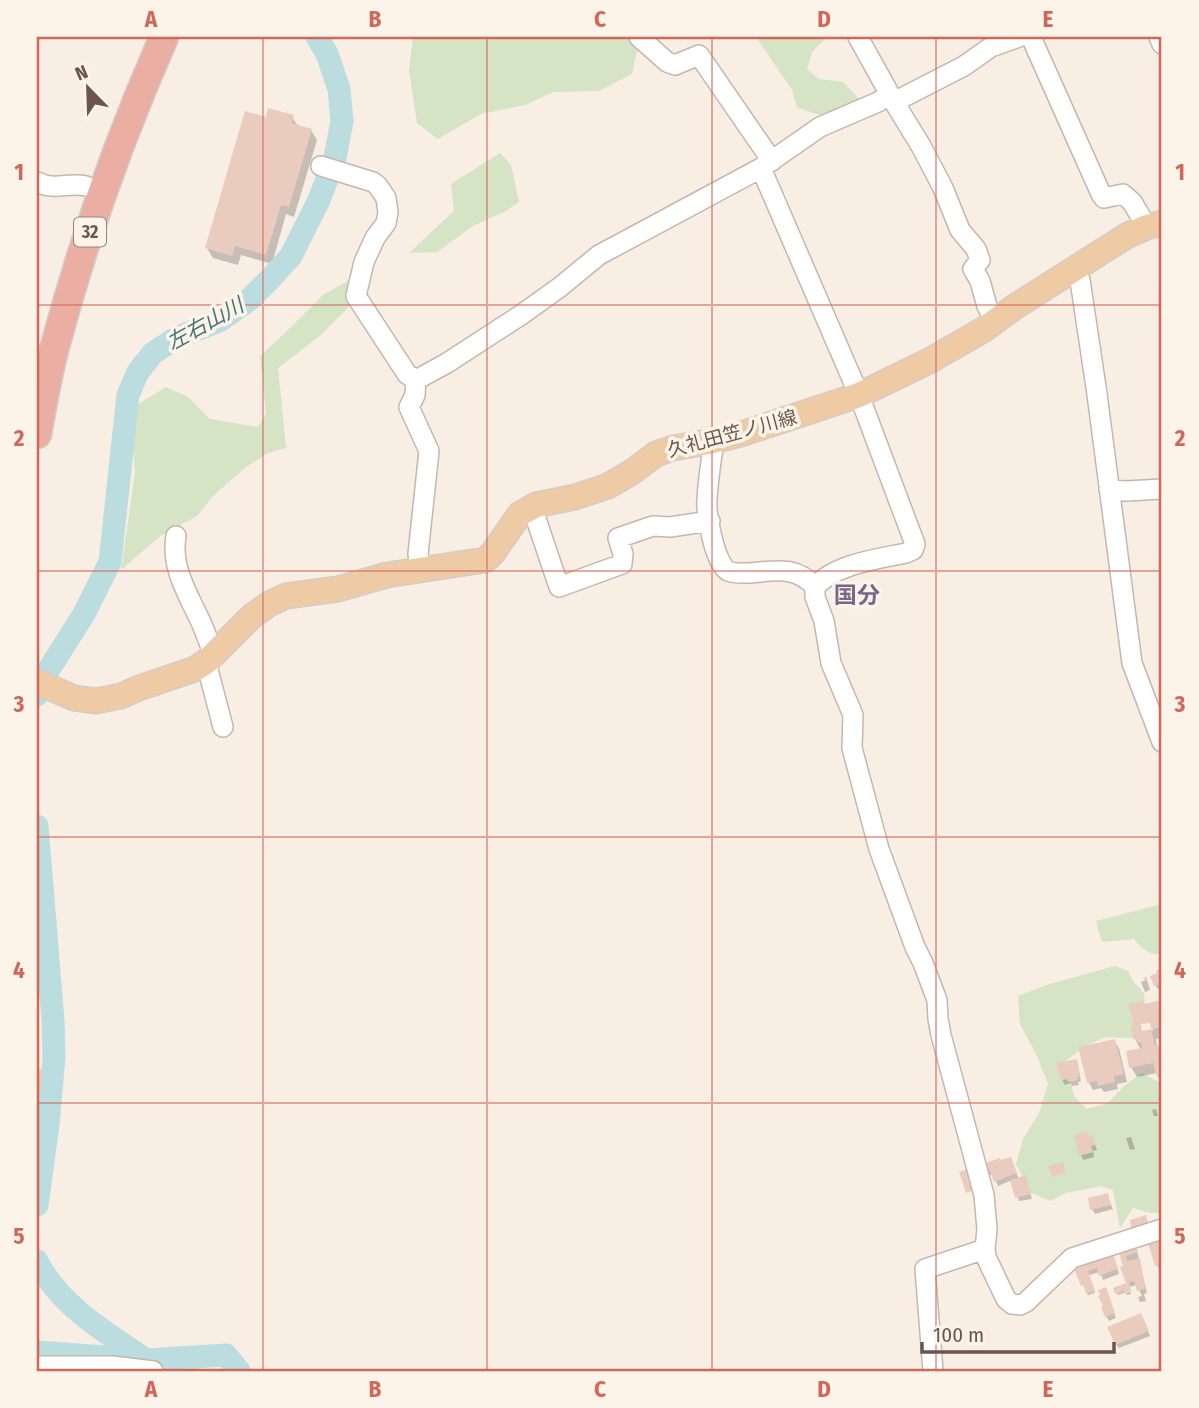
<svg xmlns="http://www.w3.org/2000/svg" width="1199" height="1408" font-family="'Fira Sans Condensed','Noto Sans JP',sans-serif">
<rect width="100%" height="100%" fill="#f8eee4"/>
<path fill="#d4e4c5" d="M413 37H628L638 46 632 74 599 91 553 92 526 105 481 114 438 139 417 123 409 70Z
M756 37H849H827L812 52 807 69 819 79 843 82 862 102 845 111 819 115 797 107 792 90Z
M500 153 511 165 519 202 504 212 473 226 437 252 409 253 454 211 451 184Z
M358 275 370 285 321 335 278 368 286 448 268 453 246 467 214 495 197 516 159 537 121 570 135 473 130 409 166 387 188 397 210 419 258 427 266 414 260 356 289 329 323 295Z
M1162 904V954C1149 956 1141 948 1134 939L1102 942 1096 921Z
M1115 966 1128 971 1133 981 1144 993 1145 1003 1140 1019 1141 1035 1129 1038 1106 1037 1085 1046 1066 1061 1074 1096 1087 1109 1108 1103 1124 1086 1142 1073 1162 1084V1213H1150L1133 1208 1120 1228 1113 1190 1101 1186 1066 1193 1050 1201 1030 1192 1016 1164 1023 1139 1039 1113 1048 1084 1037 1056 1020 1024 1018 996 1046 985Z"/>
<path fill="#0003" fill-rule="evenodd" d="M292 117 298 126 311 130 317 140 294 217 286 214 272 264 241 255 238 265 213 258 207 248 267 119Z
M1162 970V988L1158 989 1155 985 1159 974 1158 972Z
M1146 977 1150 990 1145 992 1141 982 1146 980 1144 978Z
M1162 1002V1038L1156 1039 1157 1048 1162 1047V1084L1157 1073 1137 1077 1131 1067 1128 1052 1141 1050 1135 1039 1133 1027H1136L1131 1005 1143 1003 1145 1006ZM1151 1021 1153 1030 1141 1033 1139 1023Z
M1114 1041 1119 1048 1127 1082 1117 1084 1118 1089 1104 1092 1101 1088 1093 1090 1089 1083 1080 1049Z
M1076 1061 1078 1065 1081 1081 1078 1082 1079 1085 1072 1086 1071 1083 1065 1085 1062 1080Z
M37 1071 42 1072 48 1082 37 1158Z
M1156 1109 1158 1116H1154L1152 1110Z
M1087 1133 1089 1137H1092L1097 1150 1093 1151 1094 1157 1083 1160 1081 1155Z
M1131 1137 1135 1149 1130 1150 1126 1138Z
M1012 1163 1019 1179 1027 1182 1032 1199 1019 1201 1012 1180 998 1186 993 1174 990 1175 987 1171Z
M1107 1195 1113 1209 1095 1214 1092 1209Z
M1162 1240V1262L1161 1263 1162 1268 1159 1269 1157 1265 1156 1242Z
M1120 1251H1137L1147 1293 1144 1294 1146 1301 1140 1302 1138 1297 1142 1296 1137 1285 1129 1287 1131 1294 1127 1295 1126 1292 1118 1295 1115 1289 1129 1284Z
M1113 1256 1119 1274 1103 1280 1100 1272 1089 1275 1095 1293 1088 1295 1075 1266Z
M1107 1294 1116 1318 1109 1321 1106 1316Z
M1143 1320 1150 1336 1119 1348 1116 1344Z"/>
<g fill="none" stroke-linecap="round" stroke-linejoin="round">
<path stroke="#bbdddf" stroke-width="23" d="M37 695 44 677 84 614 110 562 128 395 138 372 153 353 178 337 219 321 249 300 272 277 291 256 319 200 335 158 342 121 339 89 327 54 317 37
M37 826 53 1020 54 1057 48 1125 37 1205
M37 1261C58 1304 106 1333 145 1359
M37 1352 146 1360 226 1355 239 1371"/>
</g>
<path fill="#eaccbf" d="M268 108 294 115 292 123 312 129 289 207 281 205 266 255 235 246 232 256 205 248 245 111 266 117Z
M1162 968V983L1154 986 1150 976 1157 973 1156 971Z
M1162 1000V1027L1151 1029 1150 1023 1141 1024 1142 1031 1151 1029 1155 1046 1162 1045V1076L1157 1077 1153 1063 1129 1068 1126 1051 1142 1048 1141 1042H1137L1136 1039H1133L1131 1026 1134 1025 1129 1004 1144 1001V1004Z
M1115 1039 1124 1074 1114 1076 1115 1082 1098 1086 1097 1081 1087 1083 1078 1047Z
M1077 1059 1080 1077H1077L1078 1080 1068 1082 1067 1079 1061 1081 1056 1063Z
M37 1069 43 1070 38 1104 37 1103Z
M1088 1131V1136L1093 1135 1096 1145 1091 1146 1093 1152 1079 1156 1074 1135Z
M1011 1157 1017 1173 994 1182 990 1171 986 1172 983 1164 1000 1158 1001 1160Z
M1063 1162 1066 1173 1052 1177 1048 1166Z
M974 1167 980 1188 966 1193 959 1172Z
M1026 1175 1031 1194 1015 1198 1010 1180Z
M1108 1193 1111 1205 1090 1210 1088 1198Z
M1146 1215 1149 1226 1132 1231 1130 1220Z
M1162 1238V1257L1160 1258 1162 1263 1155 1266 1147 1240Z
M1136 1245 1138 1252 1126 1256 1127 1261 1140 1258 1145 1289 1137 1291 1134 1281 1129 1282 1131 1292 1125 1294 1124 1291 1115 1294 1113 1288 1126 1283 1120 1267 1123 1266 1118 1250Z
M1112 1250 1118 1269 1099 1276 1097 1268 1088 1271 1095 1291 1086 1294 1084 1285 1081 1286 1073 1266Z
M1106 1287 1115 1313 1105 1317 1101 1307 1103 1306 1098 1296 1100 1295 1098 1290Z
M1141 1313 1149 1331 1115 1345 1107 1327Z"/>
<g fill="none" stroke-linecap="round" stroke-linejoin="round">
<defs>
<path id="minor" d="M639 37 667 62 675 65 699 55 772 161
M858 37 894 102 964 66 991 47 1019 37
M1031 37 1101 194 1104 198 1123 194 1132 202 1147 227
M1159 37 1162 44
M894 102 921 146 943 188 960 230 976 249 980 260 973 269 980 281 987 306 995 321
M321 166 373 182 378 186 386 198 388 212 386 223 375 238 364 262 356 296 407 374 416 380
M761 168 859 395 915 544 913 550 906 553C877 559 835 564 815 587V597L824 621 831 663 853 715 852 748 879 849 915 947 923 963 937 1000 938 1019 941 1035 984 1195 987 1229 985 1249 986 1257 1006 1299 1012 1304 1020 1305 1026 1302 1072 1258 1162 1229
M37 182C54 191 69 182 86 186
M1075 270 1080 280 1097 394 1132 663 1162 742
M714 441C711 461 708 480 707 500 706 515 715 564 728 571 735 574 742 573 750 573 775 571 796 565 815 587
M1109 490 1127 491 1162 489
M532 507 559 587 622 564 623 554 618 538 653 526 670 527 710 521
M176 536C171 565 185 589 197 614 204 627 208 641 214 655
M421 570 418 554 429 451 409 407 415 395 416 380 447 363 521 315 560 287 599 255 761 168 820 127 878 102 889 95
M206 662 223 727
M37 1366H112L153 1371
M933 1371 925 1269 985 1249"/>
<path id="major" d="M37 682 74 698 96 701 121 696 139 688 195 669 206 662 252 616 269 604 286 596 338 589 387 575 485 560 492 554 520 514 536 505 575 497 608 486 632 472 656 454 673 448 714 441 741 434 859 395 929 361 983 330 1016 306 1128 235 1147 227 1162 223"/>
<path id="highway" d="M37 434C42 406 47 377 54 350 82 244 120 137 164 37"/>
</defs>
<use href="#minor" stroke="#c7b6ac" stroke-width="22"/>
<use href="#major" stroke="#d3ccca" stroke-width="27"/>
<use href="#highway" stroke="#d3ccca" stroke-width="31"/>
<use href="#minor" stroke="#fff" stroke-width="19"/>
<use href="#major" stroke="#efcba5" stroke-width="24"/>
<use href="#highway" stroke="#eaaea3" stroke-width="28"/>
</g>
<path fill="none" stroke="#d26759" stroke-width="2" stroke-opacity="0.55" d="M263 37V1371M487 37V1371M712 37V1371M936 37V1371M37 305H1162M37 571H1162M37 837H1162M37 1103H1162"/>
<g text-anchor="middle" stroke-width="7" stroke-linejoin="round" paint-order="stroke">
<rect fill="#fcf3e9" stroke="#98847c" stroke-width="2" x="74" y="217.5" width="32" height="29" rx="5"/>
<g font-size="18" font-weight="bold" fill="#6d554d">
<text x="90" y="238">32</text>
</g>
<g font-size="19" fill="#6d554d" stroke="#fcf3e9">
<text transform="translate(732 433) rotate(-15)" y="7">久礼田笠ノ川線</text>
</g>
<g font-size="21" font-style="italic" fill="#477477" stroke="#fcf3e9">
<text transform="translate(205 324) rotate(-29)" y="7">左右山川</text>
</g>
<g font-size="23" font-weight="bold" fill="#7a668a" stroke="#fcf3e9">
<text x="857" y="603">国分</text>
</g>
</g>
<rect width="1199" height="1408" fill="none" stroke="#fcf3e9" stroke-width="77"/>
<g transform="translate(88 88) rotate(337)" stroke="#fcf3e9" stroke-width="5" paint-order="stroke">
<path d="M0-5L12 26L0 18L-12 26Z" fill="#6d554d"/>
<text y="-10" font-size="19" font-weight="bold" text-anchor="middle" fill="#6d554d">N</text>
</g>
<path d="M922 1342v10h192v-10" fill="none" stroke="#6d554d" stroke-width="3.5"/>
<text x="933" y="1342" font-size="21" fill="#6d554d" stroke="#fcf3e9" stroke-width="5" paint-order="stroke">100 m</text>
<rect x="38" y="38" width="1122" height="1332" fill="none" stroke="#d26759" stroke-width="2.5"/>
<g font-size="23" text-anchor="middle" font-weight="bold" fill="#d26759">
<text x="151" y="27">A</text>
<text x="375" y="27">B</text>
<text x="600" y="27">C</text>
<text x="824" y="27">D</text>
<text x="1048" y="27">E</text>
<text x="19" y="180">1</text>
<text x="1180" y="180">1</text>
<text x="19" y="446">2</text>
<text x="1180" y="446">2</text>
<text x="19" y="712">3</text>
<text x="1180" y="712">3</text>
<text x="19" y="978">4</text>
<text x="1180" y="978">4</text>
<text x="19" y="1244">5</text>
<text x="1180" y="1244">5</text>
<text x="151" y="1397">A</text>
<text x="375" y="1397">B</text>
<text x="600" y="1397">C</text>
<text x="824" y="1397">D</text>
<text x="1048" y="1397">E</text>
</g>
</svg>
